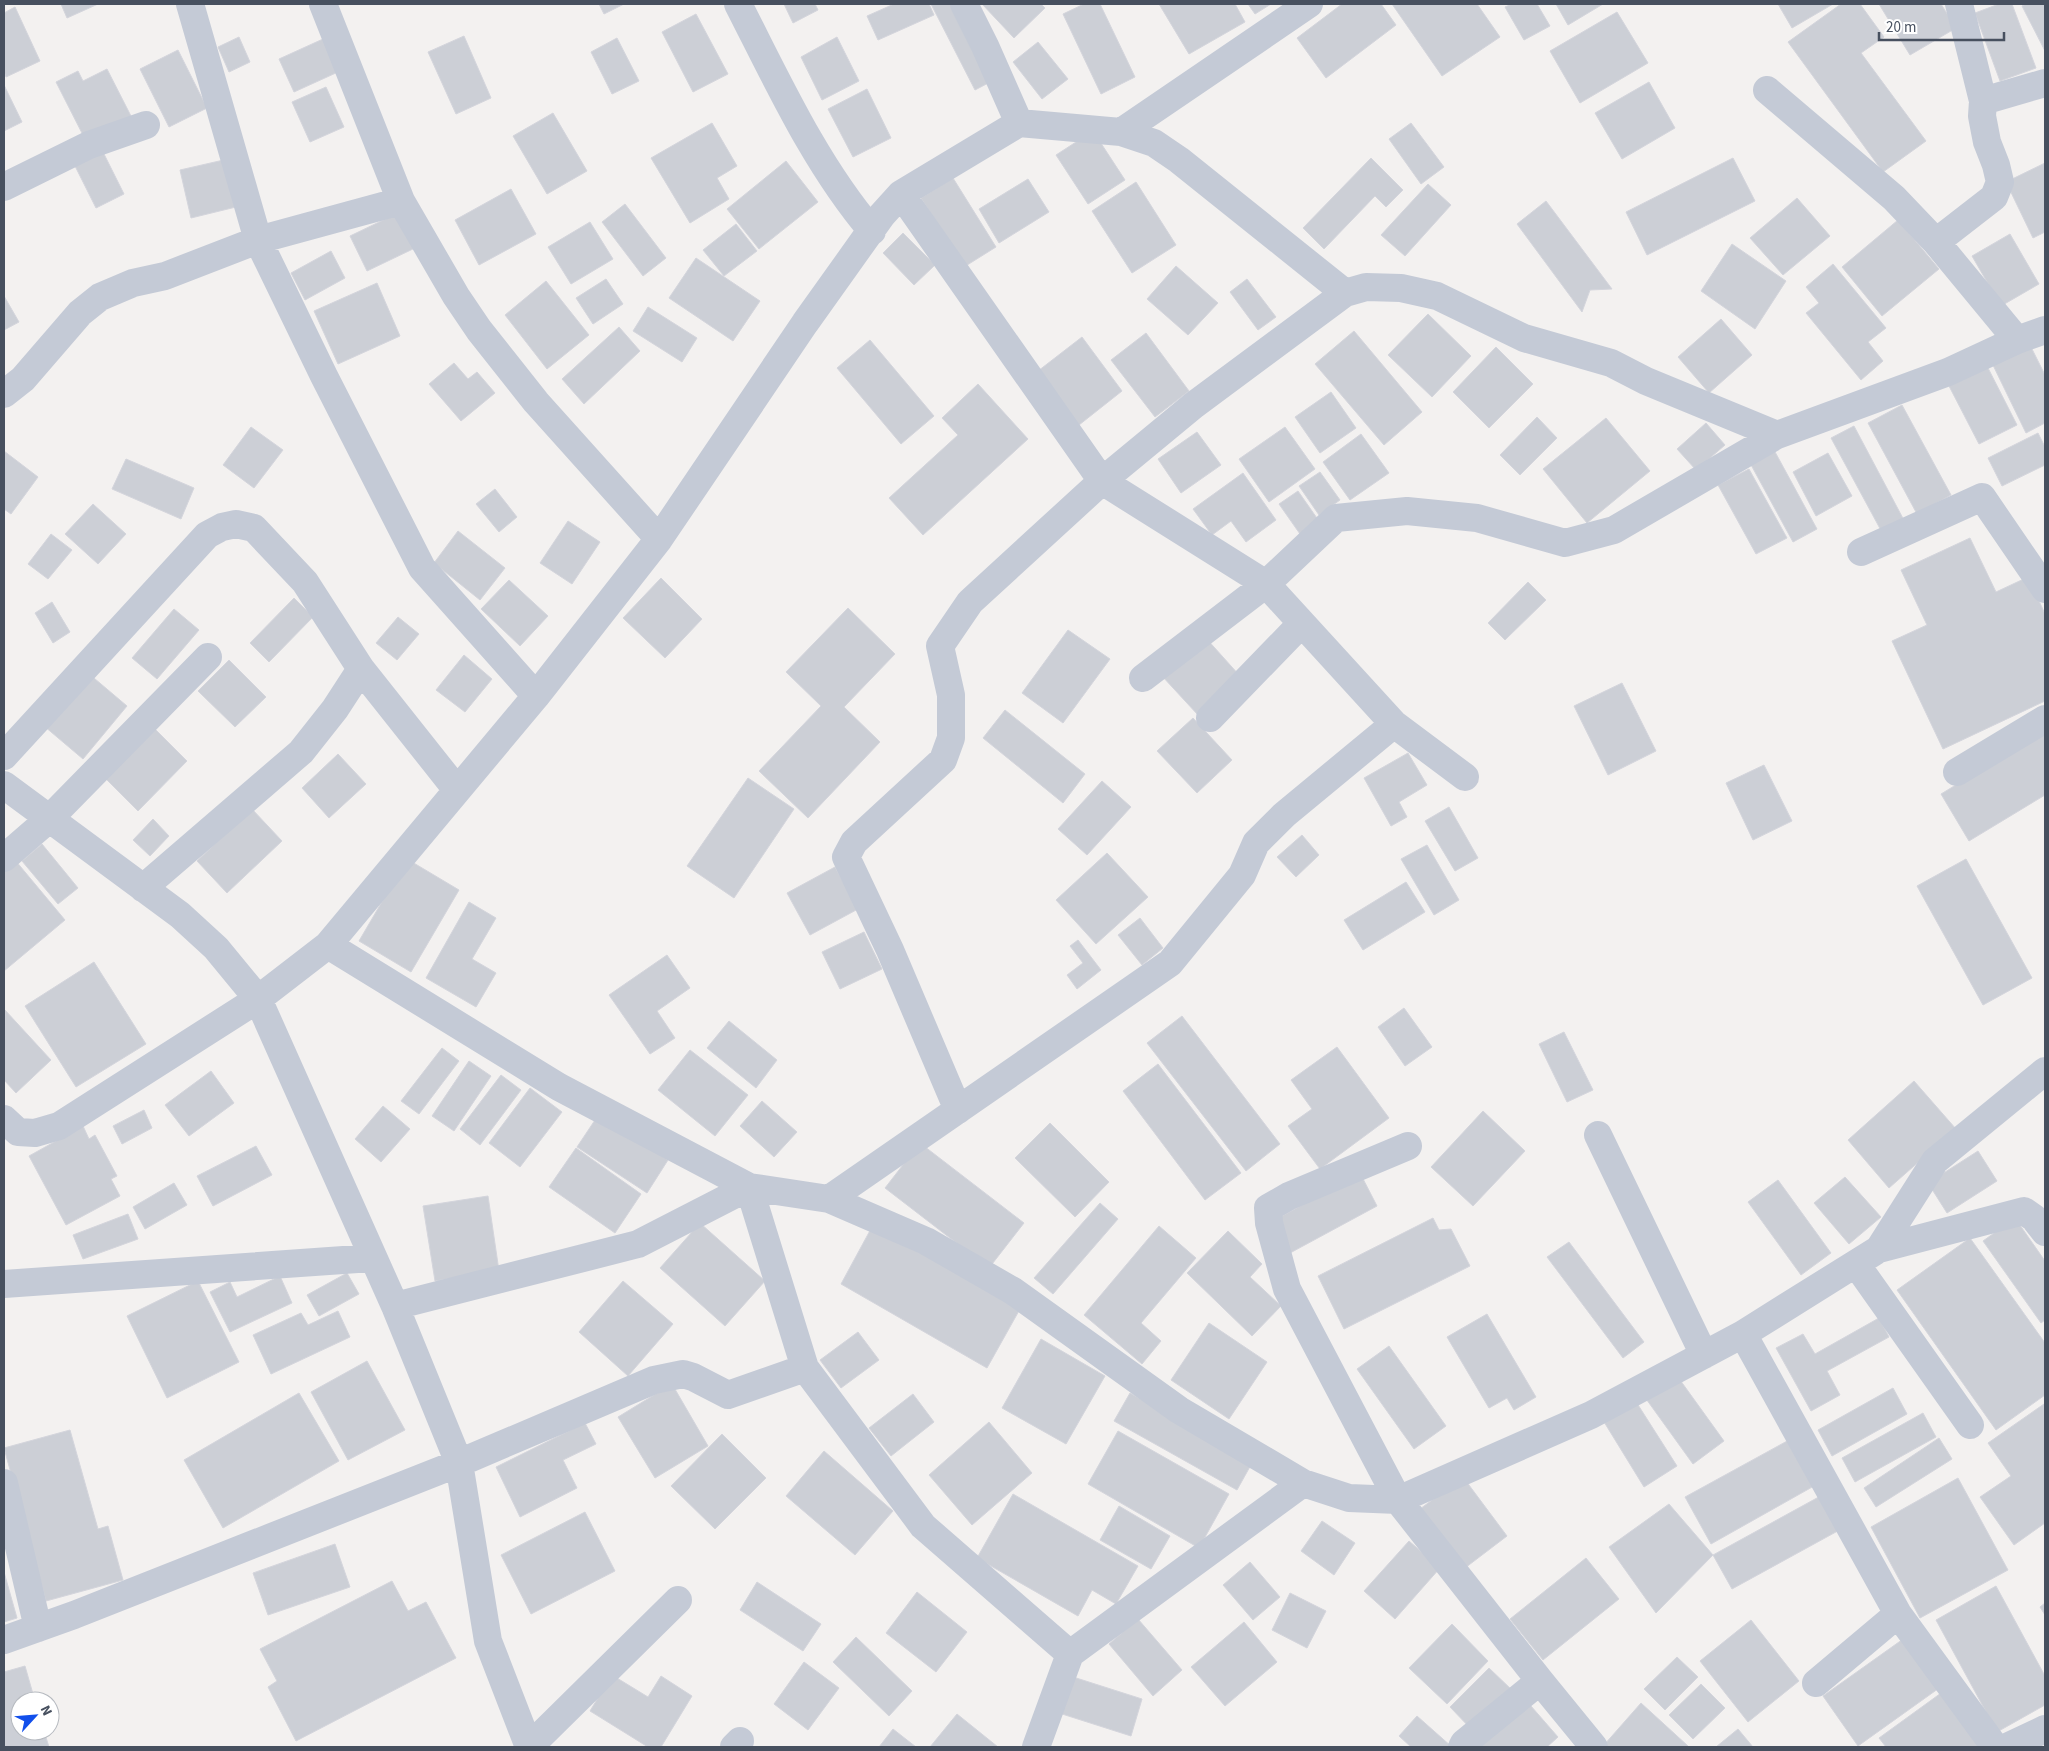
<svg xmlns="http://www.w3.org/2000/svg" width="2049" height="1751" font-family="'Source Sans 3',sans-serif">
<rect width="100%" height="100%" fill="#f3f1f0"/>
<path fill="#cccfd6" stroke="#d4d5dc" d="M61 4H98L67 18Z
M599 4H624L604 14Z
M784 4H815L818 10 793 23Z
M894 4H929L934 15 878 40 867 16Z
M931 4H954L994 80 975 90Z
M982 4H1041L1045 8 1014 38Z
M1084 4H1100L1135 77 1101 94 1063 14Z
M1159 4H1235L1245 22 1189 54Z
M1248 4H1271L1255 14Z
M1342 4H1381L1396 25 1326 78 1297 38Z
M1392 4H1477L1500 37 1442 76Z
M1512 4H1537L1550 26 1524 40 1505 7Z
M1556 4H1603L1568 25Z
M1778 4H1833L1792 28Z
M1841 4H1860L1884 37 1861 53 1926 141 1883 172 1788 42Z
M1879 4H1941L1956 28 1910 55Z
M1999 4H2012L2036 68 2000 81 1975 13Z
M2026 4H2045V51L2022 6Z
M15 7 40 61 6 77 4 71V13Z
M1617 12 1648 63 1580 103 1550 51Z
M696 14 728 74 693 92 662 32Z
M464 36 491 98 456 114 428 52Z
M239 37 250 62 229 72 218 47Z
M837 37 859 81 822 100 801 57Z
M617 38 639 81 612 94 591 52Z
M323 39 338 72 294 92 279 59Z
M1038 42 1068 79 1042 99 1013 62Z
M178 50 207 108 169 127 140 69Z
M107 69 133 120 87 143 56 82 78 71 83 81Z
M1649 82 1675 128 1622 159 1595 113Z
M4 85 22 122 4 131Z
M326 87 344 127 310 142 292 102Z
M867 89 891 138 853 157 828 109Z
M553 113 587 171 547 194 513 136Z
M712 123 737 166 717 178 729 199 690 223 651 158Z
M1411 123 1444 167 1421 184 1389 139Z
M1093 131 1125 180 1088 204 1056 155Z
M100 146 124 194 96 208 72 160Z
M1371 158 1403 190 1386 207 1375 196 1324 249 1303 228Z
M1733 158 1755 201 1647 255 1626 212Z
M228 159 240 206 191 218 180 170Z
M786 161 818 202 759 249 727 209Z
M2045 163V232L2033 238 2006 182Z
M953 178 996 247 964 267 921 198Z
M1028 179 1049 212 999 243 979 209Z
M1136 182 1176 245 1132 273 1092 211Z
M1428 184 1451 205 1405 256 1381 235Z
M511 189 536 234 479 265 455 220Z
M1797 198 1830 236 1783 275 1750 238Z
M1546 201 1612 289 1590 290 1582 312 1517 224Z
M625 204 666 258 643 276 602 222Z
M398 213 415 248 367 271 350 236Z
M1898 220 1939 269 1882 316 1842 267Z
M590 222 613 259 571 284 548 247Z
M736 224 757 251 724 276 703 250Z
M903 233 935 265 914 285 883 253Z
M2010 234 2039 284 2001 306 1972 256Z
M1732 244 1786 281 1755 329 1701 291Z
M331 251 345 278 305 300 291 273Z
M696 258 760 301 733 341 669 298Z
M1833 264 1886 328 1868 342 1883 361 1861 380 1806 313 1819 303 1806 287Z
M1176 266 1218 303 1188 335 1147 299Z
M606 279 623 304 593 324 576 298Z
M1247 279 1276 317 1258 330 1230 292Z
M546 281 589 335 547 369 505 315Z
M377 283 400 336 338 364 314 311Z
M4 296 19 322 4 330Z
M648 307 697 338 682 362 633 331Z
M1428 314 1471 356 1432 397 1388 355Z
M1721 319 1752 355 1709 393 1678 357Z
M619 327 640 351 584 404 562 379Z
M1354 331 1422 412 1384 445 1315 364Z
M1146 333 1189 391 1155 417 1111 360Z
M1082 337 1122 391 1079 425 1038 371Z
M870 340 934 416 901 444 837 368Z
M2028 341 2045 375V423L2026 433 1990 359Z
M1496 347 1533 384 1489 428 1453 392Z
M454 363 468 379 477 372 495 393 461 421 429 384Z
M1987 366 2017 425 1979 444 1949 386Z
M978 384 1028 439 923 535 889 498 958 435 942 418Z
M1331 392 1356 428 1320 453 1295 417Z
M1902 405 1951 495 1917 514 1868 423Z
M1537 417 1557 438 1520 475 1500 455Z
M1606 418 1650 471 1587 523 1543 469Z
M1706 423 1725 445 1696 470 1677 449Z
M1854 426 1906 524 1884 536 1831 438Z
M251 427 283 450 254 488 223 465Z
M1285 427 1315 469 1269 502 1239 459Z
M1197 432 1221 465 1181 493 1158 459Z
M2038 433 2045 447V465L2002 486 1988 458Z
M1361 434 1389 473 1350 500 1323 462Z
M1774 450 1817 529 1793 542 1750 463Z
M4 451 38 477 11 514 4 509Z
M1828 453 1852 496 1816 516 1793 472Z
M126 459 194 488 181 519 112 489Z
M1749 469 1787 538 1756 554 1718 485Z
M1320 472 1340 500 1319 515 1299 486Z
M1243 473 1276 520 1246 542 1231 521 1212 535 1193 509Z
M495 489 517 517 499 532 476 504Z
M1298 491 1319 521 1300 534 1279 504Z
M93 504 126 534 98 564 65 534Z
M568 521 600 542 572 584 540 563Z
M458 531 505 568 480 600 434 563Z
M51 534 72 550 48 579 28 564Z
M1970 538 1996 592 2028 577 2045 614V701L1943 749 1892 641 1927 625 1901 570Z
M661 578 702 619 665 658 623 618Z
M509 580 548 616 520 646 481 609Z
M1528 582 1546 600 1505 640 1488 623Z
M294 598 313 617 269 662 250 643Z
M52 602 70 632 53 643 35 613Z
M848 608 895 654 844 707 880 742 808 818 759 771 821 706 786 672Z
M174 609 199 630 157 679 132 658Z
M398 617 419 634 397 660 376 643Z
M1068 630 1110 659 1063 723 1022 693Z
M1205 637 1240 676 1198 715 1162 676Z
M464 655 492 679 465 712 436 690Z
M229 660 266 697 235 727 198 691Z
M88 673 127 706 83 759 44 726Z
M1622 683 1656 751 1608 775 1574 706Z
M1005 710 1085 774 1063 803 983 738Z
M1193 718 1232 760 1197 793 1157 751Z
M151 725 187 761 138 811 102 775Z
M2045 731V795L1969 841 1941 794Z
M1408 753 1427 785 1399 802 1407 817 1391 826 1364 778Z
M338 754 366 784 329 818 302 788Z
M1764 765 1792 821 1753 840 1726 783Z
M748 778 794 809 734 898 687 866Z
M1102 781 1131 807 1087 855 1058 829Z
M1449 807 1478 858 1455 871 1425 821Z
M252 809 282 841 227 893 197 861Z
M153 819 169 836 150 856 133 840Z
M1302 835 1319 855 1296 877 1277 857Z
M42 844 78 888 58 904 22 861Z
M1427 845 1459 900 1434 915 1401 859Z
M1107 853 1148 897 1096 944 1056 900Z
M407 859 459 890 411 972 359 941Z
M1966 859 2032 978 1983 1005 1917 886Z
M15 860 65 920 4 971V869Z
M835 867 858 909 810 935 787 893Z
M1406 882 1425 912 1363 950 1344 920Z
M469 902 496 918 472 959 496 973 476 1007 426 978Z
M1140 918 1163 948 1142 965 1118 935Z
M864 932 882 969 840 989 822 952Z
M1078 940 1101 970 1077 989 1067 975 1083 963 1070 946Z
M667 955 690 988 657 1011 675 1038 650 1054 609 995Z
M94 962 146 1044 76 1087 25 1006Z
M1404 1008 1432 1047 1405 1066 1378 1027Z
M5 1010 51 1060 16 1093 4 1080Z
M1182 1016 1280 1144 1246 1171 1147 1043Z
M729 1021 777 1060 756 1088 707 1048Z
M1564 1032 1593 1090 1567 1102 1539 1044Z
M1337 1047 1389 1118 1320 1169 1288 1126 1312 1109 1291 1080Z
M442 1048 459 1061 419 1114 401 1101Z
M690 1050 748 1095 715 1136 658 1090Z
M469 1061 491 1076 454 1131 432 1116Z
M1158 1064 1241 1173 1205 1200 1123 1091Z
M211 1071 234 1103 189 1136 165 1105Z
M501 1075 521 1090 480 1145 460 1129Z
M1914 1081 1956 1129 1889 1188 1848 1140Z
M530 1088 562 1112 520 1167 489 1143Z
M762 1101 797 1132 774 1157 740 1126Z
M383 1106 410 1129 381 1162 355 1139Z
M144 1110 152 1128 122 1144 113 1126Z
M1483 1111 1525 1151 1473 1206 1431 1167Z
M599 1114 668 1160 647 1193 577 1147Z
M1050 1123 1109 1182 1075 1217 1015 1158Z
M83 1126 89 1139 95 1135 117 1176 111 1179 120 1196 66 1225 29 1156Z
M920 1143 1024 1223 989 1268 885 1188Z
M256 1146 272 1175 213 1206 197 1176Z
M576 1148 641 1194 615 1233 549 1187Z
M1978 1151 1997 1181 1947 1213 1928 1183Z
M1360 1173 1377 1206 1290 1253 1273 1221Z
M1845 1177 1881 1217 1849 1244 1814 1203Z
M1778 1180 1831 1253 1801 1275 1748 1202Z
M174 1183 187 1205 145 1229 133 1207Z
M488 1196 499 1271 435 1281 423 1206Z
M1100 1203 1118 1219 1053 1294 1034 1278Z
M128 1214 138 1239 83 1259 73 1235Z
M1433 1218 1439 1230 1451 1229 1470 1266 1344 1329 1318 1276Z
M2015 1218 2045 1261V1320L2041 1323 1983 1241Z
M700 1223 765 1281 725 1326 660 1268Z
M873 1225 1020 1309 987 1368 841 1284Z
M1159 1226 1196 1258 1141 1323 1161 1341 1142 1364 1084 1315Z
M1228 1231 1262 1264 1250 1277 1281 1306 1252 1336 1187 1273Z
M1970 1238 2045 1343V1395L1996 1430 1897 1290Z
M1569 1242 1644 1342 1623 1358 1547 1257Z
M347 1273 359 1294 319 1316 307 1295Z
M280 1276 292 1303 230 1332 210 1292 230 1282 237 1297Z
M198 1281 239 1362 167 1398 127 1316Z
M623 1281 673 1324 628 1376 579 1332Z
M338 1311 350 1337 271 1374 253 1335 301 1313 308 1325Z
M1487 1314 1536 1397 1514 1410 1507 1398 1489 1408 1447 1337Z
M1879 1318 1889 1337 1827 1371 1840 1395 1811 1411 1776 1348 1803 1334 1815 1354Z
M1209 1323 1267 1362 1229 1419 1171 1380Z
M858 1332 879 1360 841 1388 820 1360Z
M1041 1339 1105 1376 1066 1444 1002 1408Z
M1389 1346 1446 1426 1414 1449 1357 1369Z
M367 1361 405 1430 348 1460 311 1392Z
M1675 1373 1724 1441 1693 1464 1644 1396Z
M672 1384 708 1446 655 1478 618 1417Z
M1893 1388 1907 1414 1832 1456 1818 1430Z
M299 1393 339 1461 223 1528 184 1460Z
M1130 1393 1252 1463 1237 1490 1114 1421Z
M913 1394 934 1422 891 1456 869 1428Z
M1633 1397 1677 1466 1644 1487 1601 1417Z
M2044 1404 2045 1523 2014 1545 1980 1497 2011 1476 1988 1443Z
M1923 1413 1936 1437 1855 1482 1842 1458Z
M989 1422 1032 1473 972 1525 929 1475Z
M585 1423 596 1444 563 1460 577 1488 520 1517 496 1467Z
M70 1430 98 1529 108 1526 123 1580 46 1601 4 1448Z
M1118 1431 1229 1494 1199 1548 1088 1484Z
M722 1434 766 1478 715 1529 671 1486Z
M1939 1438 1952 1459 1876 1507 1864 1488Z
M1789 1440 1814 1486 1711 1544 1685 1497Z
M824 1451 893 1511 855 1555 786 1496Z
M1463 1477 1507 1536 1461 1571 1416 1512Z
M1958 1478 2008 1570 1920 1618 1871 1527Z
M1826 1493 1845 1527 1732 1589 1713 1555Z
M1013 1494 1138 1566 1116 1604 1092 1590 1078 1616 977 1558Z
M1669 1504 1713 1555 1656 1613 1609 1547Z
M1119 1506 1170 1536 1151 1569 1100 1540Z
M585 1512 615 1571 531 1614 501 1555Z
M1322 1521 1355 1543 1334 1575 1301 1551Z
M1409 1541 1440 1568 1395 1619 1364 1591Z
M335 1544 350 1587 268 1615 253 1573Z
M1586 1558 1619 1599 1543 1660 1510 1619Z
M1250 1562 1280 1597 1253 1620 1223 1585Z
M4 1572 17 1618 4 1622Z
M392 1581 408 1611 426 1602 456 1658 296 1741 268 1687 277 1681 260 1649Z
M757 1582 821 1624 803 1651 740 1610Z
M1996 1586 2045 1676V1705L1997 1732 1936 1620Z
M917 1592 967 1632 936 1672 886 1633Z
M1290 1593 1326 1611 1307 1648 1272 1630Z
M2045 1603V1615L2040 1607Z
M1138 1619 1182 1670 1153 1696 1109 1644Z
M1751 1620 1799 1681 1748 1722 1700 1661Z
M1244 1622 1277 1662 1225 1706 1191 1667Z
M1452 1624 1488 1661 1447 1704 1409 1668Z
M856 1637 912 1691 889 1716 833 1662Z
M1906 1637 1942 1686 1858 1746 1823 1696Z
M1677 1657 1698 1677 1665 1710 1644 1689Z
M804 1662 839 1688 808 1730 774 1704Z
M25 1666 35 1701H20V1731H44L49 1747H4V1672Z
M1489 1668 1513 1691 1473 1731 1450 1707Z
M612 1675 648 1697 661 1676 692 1696 661 1747H648L590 1711Z
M1070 1676 1142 1699 1131 1736 1059 1713Z
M1701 1684 1725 1708 1693 1739 1669 1715Z
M1948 1688 1990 1747H1886L1879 1738Z
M1524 1698 1558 1737 1547 1747H1470Z
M1641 1703 1688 1746 1687 1747H1607L1604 1745Z
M957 1714 998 1747H930Z
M1417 1716 1452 1747H1411L1399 1736Z
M893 1729 916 1747H879Z
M1738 1729 1753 1747H1716Z"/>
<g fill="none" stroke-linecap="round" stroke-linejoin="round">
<path stroke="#c4cad6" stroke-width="28" d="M190 4 258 240 324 376 422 568 536 696
M323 4 401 201 456 296 479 330 536 402 659 539
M738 4C778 82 815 164 872 231
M964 4 985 46 1019 123
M1767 90 1894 198 1936 242 2017 340
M1983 101 2045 83
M1121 132 1309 4
M4 187 89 145 146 125
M901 194 1102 481 1194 405 1345 293
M1936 242 1994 197 2000 182 1996 165 1987 142 1982 116 1983 101 1959 4
M4 394 23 379 80 313 100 297 133 283 165 276 258 240 401 201
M1861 552 1982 497 2045 589
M1143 678 1266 584 1336 518 1407 511 1477 518 1565 543 1614 530 1777 435
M1210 718 1301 624
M4 756 207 535 222 527 236 524 254 528 305 582 361 669 457 790
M1957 772 2045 719
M4 785 180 915 216 948 258 999 395 1306 459 1463 488 1641 529 1747
M4 858 49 819 208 657
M143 888 301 752 335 709 361 669
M328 945 559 1087 749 1187 829 1199 926 1241 1013 1291 1179 1410 1303 1483 1349 1498 1398 1500 1591 1415 1743 1334 1879 1249 1935 1161 2045 1071
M958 1110 890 950 846 857 854 842 943 760 951 738V695L940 646 970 602 1102 481 1266 584 1394 724 1465 777
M4 1119 18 1132 35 1133 59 1126 258 999 328 945 536 696 659 539 805 323 882 215 901 194 1019 123 1121 132 1154 143 1179 160 1345 293 1366 287 1401 288 1437 296 1524 338 1611 363 1646 381 1777 435 1948 372 2017 340 2045 330
M1598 1135 1704 1355
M1408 1146 1289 1196 1268 1208 1269 1223 1287 1289 1398 1500 1540 1681 1594 1747
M829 1199 1170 963 1242 875 1256 843 1284 815 1394 724
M1879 1249 2024 1211 2034 1218 2045 1232
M1856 1264 1970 1425
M4 1284 372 1258
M395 1306 638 1244 749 1187 805 1368 923 1526 1070 1654 1303 1483
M1743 1334 1898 1614 1995 1747
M4 1483 38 1628
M4 1640 74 1615 459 1463 654 1380 683 1374 693 1377 728 1395 805 1368
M1816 1683 1898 1614
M529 1747 678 1600
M734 1747 740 1741
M1036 1747 1070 1654
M1462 1747 1464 1743 1540 1681
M2007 1747 2045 1729"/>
</g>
<rect width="2049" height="1751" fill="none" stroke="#47505f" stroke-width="10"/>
<g transform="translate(35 1716) rotate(64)"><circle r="24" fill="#ffffff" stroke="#b5b9bf"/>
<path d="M0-4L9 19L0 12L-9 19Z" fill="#124feb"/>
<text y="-8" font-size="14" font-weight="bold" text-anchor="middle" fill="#47505f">N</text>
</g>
<path d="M1879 32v8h125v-8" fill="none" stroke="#47505f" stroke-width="2.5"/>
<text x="1886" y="32" font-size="15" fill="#47505f" stroke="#ffffff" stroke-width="4" paint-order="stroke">20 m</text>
</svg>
